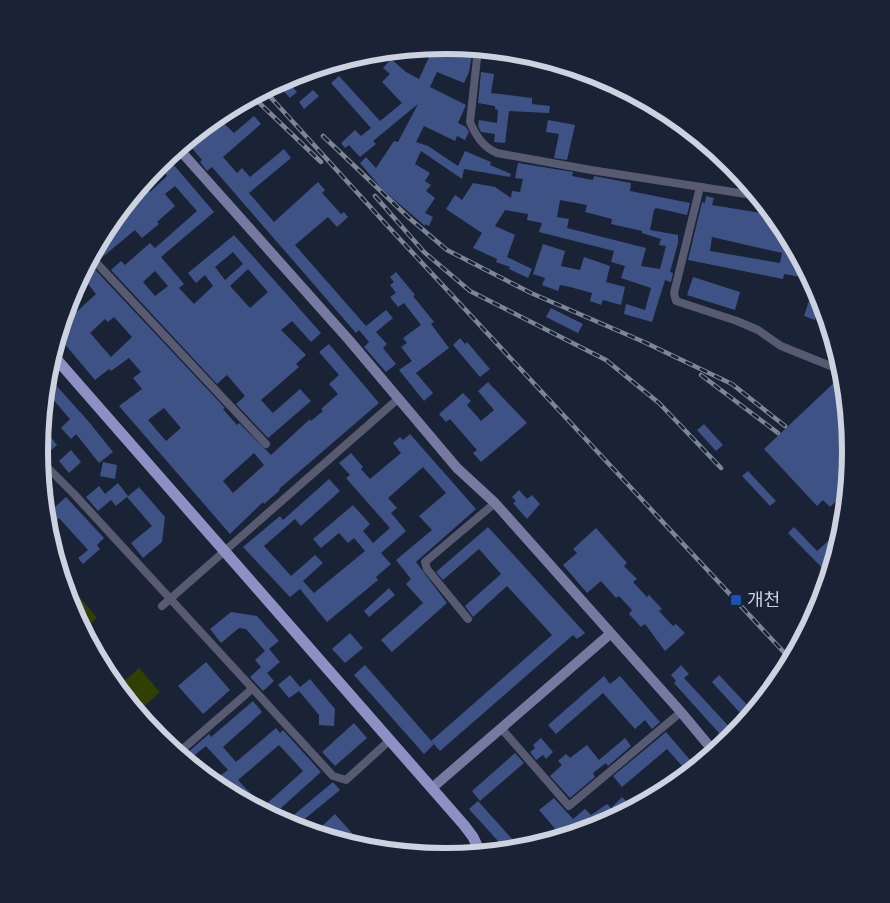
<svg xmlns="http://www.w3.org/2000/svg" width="890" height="903" font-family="'Libre Baskerville','Noto Sans KR',serif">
<rect width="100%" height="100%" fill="#1a2236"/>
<path fill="#303f02" d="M70 585 97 618 82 630 70 607 64 588Z
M139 668 160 692 136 713 116 688Z"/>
<path fill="#3f5286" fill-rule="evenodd" d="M445 45 473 48 469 72 464 83 437 72 430 87 466 105 458 123 466 127 469 132 465 140 457 136 455 141 424 126 416 142 428 146 458 166 465 151 491 162 490 165 511 174 510 177 464 169 462 179 421 151 415 164 430 173 425 181 431 185 426 191 435 198 425 213 433 217 429 226 425 224V226L382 189 360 163 366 157 376 168 394 141 398 142 418 104 373 141 376 144 360 157 349 145 345 148 341 143 355 130 361 136 371 128 331 83 339 76 380 121 402 103 382 82 390 74 383 68 391 59 406 72 419 79 434 46Z
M334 63 317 78 310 70 318 68Z
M481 72 494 74 491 93 532 98V104L550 106 549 113 509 111 505 143 494 142 495 134 481 132 478 126 479 120 497 123 498 110 495 109V106L478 103Z
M285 79 297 92 290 98 276 83Z
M313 90 319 96 304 109 299 102Z
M216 116 234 133 254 116 261 124 223 157 237 173 242 168 250 177 284 149 291 158 249 193 274 222 318 182 325 190 322 193 341 214 344 212 348 217 337 227 328 217 295 245 366 326 386 310 393 318 376 332 387 344 383 348 396 364 386 372 364 347 369 342 359 330 356 333 212 167 207 171 200 162 202 160 186 141Z
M548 120 575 125 567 160 554 158 559 134 546 132Z
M167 157 214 212 161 257 184 284 179 288 194 304 213 286 205 275 196 283 188 273 234 235 321 333 311 342 292 321 281 330 306 355 296 364 299 367 261 400 273 413 300 389 311 401 268 438 236 404 245 396 227 375 217 384 111 270 121 261 125 265 150 243 155 248 197 211 175 186 165 194 175 206 157 222 159 224 142 238 135 230 100 259 93 252 107 231V226L142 183 150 192 167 176 158 165ZM233 252 243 264 225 280 215 267ZM248 269 268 292 250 308 230 286ZM155 271 168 286 155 296 143 282Z
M518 163 573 172 572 176 593 180 594 176 631 183 630 191 690 203 687 215 656 208 654 210 650 230 678 235V243L670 272 673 273 671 282 665 280 652 322 624 314 626 304 645 310 651 288 621 278 625 266 611 262 614 251 539 232 542 223 527 220 528 214 505 210 495 226 515 235 507 257 532 269 528 278 509 269 510 267 496 262 497 259 473 248 482 233 446 209 455 195 462 200 473 183 495 187 511 198 512 191 520 192 523 179 515 178ZM560 200 587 205 585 212 612 219 611 224 642 231V233L661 239 659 245 666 246 660 269 641 266 646 248 567 228 569 219 557 217Z
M706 196 714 198 712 205 774 215 783 226 811 279 784 274 783 279 688 260 702 202 705 203ZM712 237 782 253 780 263 710 251Z
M543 244 565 251 561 266 580 270 584 257 610 266 606 282 625 287 621 305 603 300 601 305 590 301 592 293 570 287 560 285 558 291 542 285 545 278 533 274Z
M88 262 225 408 223 409 237 425 239 423 271 455 310 419 311 421 323 411 321 409 338 394 329 384 339 375 319 352 329 344 379 403 279 489 280 490 264 504 263 502 230 534 119 406 142 389 133 378 141 372 129 358 111 371 109 369 95 380 58 336 66 309 72 316 96 294 88 284 83 288 77 282ZM114 317 132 337 111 357 90 333 105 319 108 322ZM164 408 181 428 166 441 148 420ZM254 453 264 465 233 493 223 481Z
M396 272 415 295 413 296 434 322 431 324 449 348 416 373 433 393 424 401 399 370 412 361 401 347 407 343 403 338 421 325 404 303 398 307 390 297 396 293 390 285 394 282 390 277Z
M693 277 740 292 735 310 687 295Z
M810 298 822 302 826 316 817 313 815 320 804 316Z
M551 308 583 324 578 333 546 317Z
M460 338 465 344 467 342 490 369 480 377 453 345Z
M46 374 89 422 113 452 99 463 76 434 71 439 61 428 70 419 51 397 44 404Z
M840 377 844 382 851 452 847 491 830 507 823 500 817 506 764 449Z
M488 382 527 423 481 462 473 453 477 450 450 419 446 422 439 414 463 393 471 401 467 405 481 421 494 410 478 391Z
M704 424 723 445 716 451 697 430Z
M410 434 476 509 416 562 447 603 392 652 381 640 423 603 406 584 411 579 396 560 432 530 419 516 446 493 423 467 388 498 397 508 391 513 406 531 381 553 391 564 376 577 378 580 327 622 300 589 290 597 243 547 280 516 283 520 329 479 340 491 301 526 295 519 264 546 291 576 315 555 323 563 303 581 314 593 365 551 354 538 348 543 339 533 321 548 313 539 353 505 370 524 363 531 373 543 390 528 346 478 350 475 339 463 351 453 363 467 361 469 370 479 401 453 393 443 400 437 403 440Z
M49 435 57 445 48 453 40 442Z
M71 450 81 462 69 473 59 461Z
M103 462 117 465 115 479 100 476Z
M748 471 776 501 770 506 742 476Z
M41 474 54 490 43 499Z
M118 483 128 496 116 506 111 500 98 511 86 497 99 486 105 494Z
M139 487 165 517 162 542 143 558 131 543 152 526 127 497Z
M519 490 527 499 532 495 540 504 527 519 513 503 516 501 512 497Z
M66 497 104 538 97 545 100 549 83 564 78 558 88 550 59 518 53 523 46 515Z
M844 522 837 551 830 557 834 561 830 576 788 533 794 527 817 551 837 533 835 531Z
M488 527 585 633 577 639 573 635 440 751 431 741 552 635 507 586 473 617 465 606 501 574 479 549 443 580 436 572Z
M596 528 627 563 624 566 637 579 633 582 647 597 649 595 662 609 659 611 673 626 676 624 685 633 665 651 645 624 641 627 629 614 632 610 619 596 616 598 601 581 587 593 563 565 577 553 573 549Z
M389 588 395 595 369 617 364 611Z
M231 612 257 616 279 641 269 649 280 662 267 673 274 681 263 691 250 677 261 667 255 660 265 651 246 629 239 628 221 643 210 629Z
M350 633 363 648 345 663 332 649Z
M206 662 230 690 203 714 178 686Z
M365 665 434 744 424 754 354 675Z
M681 665 689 674 684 678 736 734 728 743 674 683 676 681 671 675Z
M290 675 300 687 310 679 335 709 334 726 319 725V715L299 691 289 698 278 685Z
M719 675 750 708 742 715 712 682Z
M604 676 610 684 620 676 660 722 652 729 645 720 635 729 603 693 556 734 548 725Z
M253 701 262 712 223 747 236 762 276 728 280 733 283 730 321 772 271 817 239 800 222 781 216 787 211 782 228 770 206 746 191 758 187 753 209 734 211 737ZM279 745 303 771 263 807 238 780Z
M354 723 367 738 335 766 322 752Z
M666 732 697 768 689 774 667 749 622 787 613 776Z
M541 738 553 752 546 759 543 755 536 760 530 752 535 748 533 745Z
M625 738 631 746 608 766 606 763 593 773 595 777 570 798 550 776 562 765 558 761 566 754 570 758 587 745 599 760Z
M515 753 524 763 480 801 472 791Z
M193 760 202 762 199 773 191 766Z
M333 782 340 790 296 826 289 819Z
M622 797 630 805 619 815 612 807Z
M554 798 573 819 585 809 591 815 607 804 614 811 607 818 605 816 600 821 598 819 587 829 588 831 563 838 539 810Z
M478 801 522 850 508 852 469 809Z
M335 814 367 850 337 841 323 825Z"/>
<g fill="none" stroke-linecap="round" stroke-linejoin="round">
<path stroke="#585a72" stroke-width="8" d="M478 49 470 122C476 136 483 147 497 153L591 170 759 196
M700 187 674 293 676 301 737 321 758 330 781 346 843 371
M91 257 266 444
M40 460 74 494 333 776 346 780 390 740
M162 606 399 398
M468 619 427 569 425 562 495 503
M501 728 569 806 681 712
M177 754 252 689"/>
<path stroke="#7679a0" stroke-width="10" d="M178 148 349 340 457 468 495 503 681 712 715 753
M432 788 610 634"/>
<path stroke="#8d90c3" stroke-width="11" d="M52 354 464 825 473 837 481 854"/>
<defs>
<path id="rail" d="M264 90 383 221 792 661
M252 96 321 162
M323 136 408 217 447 250 531 293 644 342 732 384 785 426
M375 196 424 252 470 291 606 360 659 403 721 468
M701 375 778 433"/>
</defs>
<use href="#rail" stroke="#7e8595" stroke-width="4.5"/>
<use href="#rail" stroke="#1a2236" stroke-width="2.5" stroke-dasharray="8" stroke-linecap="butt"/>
</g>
<rect fill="#1a4fb4" stroke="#1a2236" stroke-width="2" x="730" y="594" width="12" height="12" rx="2.5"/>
<g text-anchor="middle" stroke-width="5" stroke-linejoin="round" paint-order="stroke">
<g font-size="18" fill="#ccd2df" stroke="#1a2236" text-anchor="start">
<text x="747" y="606">개천</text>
</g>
</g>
<path d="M0 0H890V903H0ZM48 451a397 397 0 1 1 794 0a397 397 0 1 1-794 0Z" fill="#1a2236" fill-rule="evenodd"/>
<path fill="none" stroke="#ccd2df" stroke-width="6" d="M48 451a397 397 0 1 1 794 0a397 397 0 1 1-794 0Z"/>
</svg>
